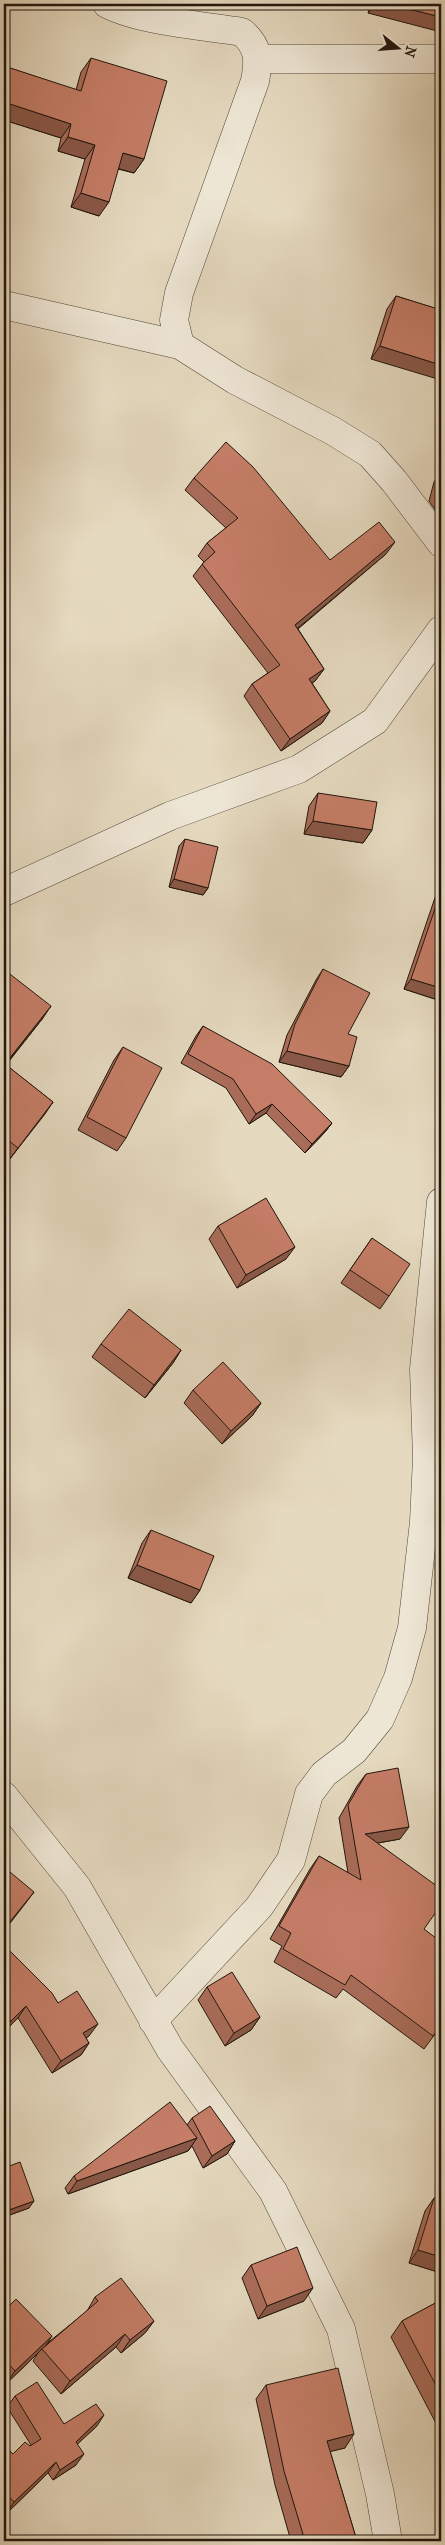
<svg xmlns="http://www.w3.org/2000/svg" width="445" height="2545" font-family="'IM FELL French Canon',serif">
<rect width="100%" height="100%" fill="#e5d9bf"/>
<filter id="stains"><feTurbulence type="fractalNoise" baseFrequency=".004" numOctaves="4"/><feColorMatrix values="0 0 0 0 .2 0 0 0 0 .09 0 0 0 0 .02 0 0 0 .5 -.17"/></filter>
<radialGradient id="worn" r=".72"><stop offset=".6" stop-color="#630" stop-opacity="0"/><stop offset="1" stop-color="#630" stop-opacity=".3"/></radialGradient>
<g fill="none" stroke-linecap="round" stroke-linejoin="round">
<defs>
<path id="minor" d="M107 4C139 21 205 26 242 32 259 47 259 60 255 81L179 293 174 320 180 345 235 380 333 431 370 454 394 481 441 543
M259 59H441
M4 305 180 345
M4 892 170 816 299 769 375 721 441 630
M4 1796 77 1887 170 2049 273 2191 341 2329 380 2494 388 2541
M153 2021 259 1907 291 1860 309 1794 324 1774 354 1751 380 1719 398 1678 412 1628 424 1522 427 1458 424 1369 441 1202"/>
</defs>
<use href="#minor" stroke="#52473a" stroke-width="29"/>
<use href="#minor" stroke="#eee6d5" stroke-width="28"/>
</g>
<path fill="#a96c59" stroke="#21160d" d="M371 4H441L368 13Z
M91 58 144 159 134 173 118 169 99 216 71 207 85 159 58 151 61 138 4 120V66L76 90 81 72Z
M396 296 441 310 371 359 387 309Z
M441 472V512L436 511 429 501 434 482Z
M194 478 330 560 386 554 298 629 324 669 315 681 312 683 330 711 322 723 281 751 244 696 252 684 268 673 193 576 204 562 198 556 207 543 226 528 185 490Z
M318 793 372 830 363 843 304 834 309 806Z
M185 839 208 888 203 895 169 887 179 846Z
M441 880V1001L404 989Z
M4 961 6 971 43 1018 6 1065 53 1102 9 1160 4 1155Z
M323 969 349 1066 341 1077 279 1062 287 1035 316 980Z
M203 1026 332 1123 325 1132 305 1153 266 1113 249 1124 226 1088 181 1063 196 1036Z
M123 1047 126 1138 117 1151 78 1130 114 1060Z
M218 1226 286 1259 237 1288 209 1239Z
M372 1238 389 1296 380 1309 341 1283Z
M101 1344 181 1350 173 1363 145 1398 92 1357Z
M193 1390 261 1403 252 1416 222 1444 184 1403Z
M151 1530 200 1590 191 1603 128 1578 142 1543Z
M366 1774 400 1839 378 1843 424 1930 441 1942V2026L424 2049 343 1989 336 1998 274 1962 282 1946 270 1939 310 1869 319 1856 348 1873 339 1818 357 1786Z
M4 1945 89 2036 86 2038 89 2043 81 2055 52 2073 18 2018 4 2032Z
M207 1987 260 2017 251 2030 225 2046 198 2000Z
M192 2118 235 2141 227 2154 203 2168 192 2146 188 2151 68 2194 65 2188 74 2176 187 2125Z
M4 2168 29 2208 4 2217Z
M434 2198 441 2200V2273L409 2263 425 2211Z
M251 2265 304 2301 258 2319 242 2278Z
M95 2297 154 2321 145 2333 121 2353 116 2347 61 2394 33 2361 38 2353 6 2384 4 2381V2311L45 2345 87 2311Z
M441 2300V2433L391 2337 402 2321Z
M266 2385 345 2448 330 2451 357 2541H291L275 2485 256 2399Z
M15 2396 64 2424 97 2426 77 2444 76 2465 53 2480 48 2473 7 2513 4 2510V2445L13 2454 31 2445 7 2407Z"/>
<path fill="#8a5848" stroke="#21160d" d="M375 4H389L441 17V32L368 13Z
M4 102 71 124 61 138 4 120Z
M68 137 95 145 85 159 58 151Z
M123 153 144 159 134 173 113 167Z
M81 193 109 202 99 216 71 207Z
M380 346 441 365V380L371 359Z
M441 503V512L436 511Z
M395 542 386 554 286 638 295 625Z
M324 669 315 681 300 691 309 679Z
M330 711 322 723 281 751 290 739Z
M313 821 372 830 363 843 304 834Z
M174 879 208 888 203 895 169 887Z
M411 979 441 988V1001L404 989Z
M51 1006 43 1018 4 1067V1066Z
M287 1051 349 1066 341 1077 279 1062Z
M53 1102 45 1114 9 1160 18 1148Z
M272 1104 266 1113 249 1124 256 1114Z
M332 1123 325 1132 305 1153 312 1144Z
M295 1247 286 1259 237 1288 246 1275Z
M181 1350 173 1363 145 1398 154 1385Z
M261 1403 252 1416 222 1444 231 1431Z
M137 1565 200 1590 191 1603 128 1578Z
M409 1827 400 1839 356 1847 365 1834Z
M34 1892 25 1904 4 1931V1929Z
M26 2006 18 2018 4 2032 11 2021Z
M260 2017 251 2030 225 2046 234 2033Z
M98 2024 89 2036 74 2045 83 2033Z
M89 2043 81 2055 52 2073 61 2061Z
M197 2138 188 2151 68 2194 77 2181Z
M235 2141 227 2154 203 2168 212 2156Z
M34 2201 29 2208 4 2217V2214L6 2211Z
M418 2250 441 2257V2273L409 2263Z
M313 2288 304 2301 258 2319 267 2306Z
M154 2321 145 2333 121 2353 130 2340Z
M125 2334 116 2347 61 2394 70 2381Z
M52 2336 43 2350 42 2349 38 2353 6 2384 15 2371Z
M104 2415 97 2426 68 2453 76 2442Z
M354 2434 345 2448 317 2455 327 2441Z
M84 2454 76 2465 53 2480 60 2470Z
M56 2462 48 2473 7 2513 14 2502Z"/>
<path fill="#c57d67" stroke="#21160d" d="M389 4H441V17Z
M91 58 167 81 144 159 123 153 109 202 81 193 95 145 68 137 71 124 4 102V66L81 91Z
M4 167 9 169 4 182Z
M396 296 441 310V365L380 346Z
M226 442 253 467 330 560 379 522 395 542 295 625 324 669 309 679 330 711 290 739 252 684 280 665 202 564 215 552 207 543 238 518 194 478Z
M441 474V495L437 490Z
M318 793 377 802 372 830 313 821Z
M185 839 218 847 208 888 174 879Z
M441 891V988L411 979Z
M4 961 10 964 6 971 51 1006 5 1064 53 1102 18 1148 4 1137Z
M323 969 370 993 348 1034 357 1037 349 1066 287 1051 295 1024Z
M203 1026 272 1064 332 1123 312 1144 272 1104 256 1114 233 1079 188 1054Z
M123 1047 162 1068 126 1138 87 1117Z
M266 1198 295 1247 246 1275 218 1226Z
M372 1238 410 1264 389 1296 350 1270Z
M129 1309 181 1350 154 1385 101 1344Z
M223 1362 261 1403 231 1431 193 1390Z
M151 1530 214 1556 200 1590 137 1565Z
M398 1768 409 1827 365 1834 441 1889V1905L424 1929 441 1942V2025L433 2036 351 1975 345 1985 283 1949 291 1933 279 1926 319 1856 361 1880 348 1805 366 1774Z
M4 1867 34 1892 4 1929Z
M4 1945 52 1993 58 2003 77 1991 98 2024 83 2033 89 2043 61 2061 26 2006 11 2021 4 2014Z
M232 1972 260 2017 234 2033 207 1987Z
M170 2102 197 2138 77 2181 74 2176Z
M210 2106 235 2141 212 2156 192 2118Z
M20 2162 34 2201 6 2211 4 2204V2168Z
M434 2198 441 2200V2257L418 2250Z
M297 2247 313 2288 267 2306 251 2265Z
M121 2278 154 2321 130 2340 125 2334 70 2381 42 2349 98 2301 95 2297Z
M16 2299 52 2336 15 2371 4 2359V2311Z
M441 2300V2395L402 2321Z
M338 2368 354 2434 327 2441 357 2541H305L284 2471 266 2385Z
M37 2382 64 2424 96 2404 104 2415 76 2442 84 2454 60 2470 56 2462 14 2502 4 2491V2445L13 2454 25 2442 30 2446 41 2439 15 2396Z"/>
<rect width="445" height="2545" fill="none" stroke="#e5d9bf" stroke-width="20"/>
<rect x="5" y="5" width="435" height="2535" fill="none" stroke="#21160d" stroke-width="2.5"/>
<rect x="10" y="10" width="425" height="2525" fill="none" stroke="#21160d"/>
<g transform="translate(398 48) rotate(107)" stroke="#eee6d5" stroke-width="4" paint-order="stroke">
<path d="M0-4L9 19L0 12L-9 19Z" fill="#21160d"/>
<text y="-8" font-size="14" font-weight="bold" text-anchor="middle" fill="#21160d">N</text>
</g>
<rect width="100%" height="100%" filter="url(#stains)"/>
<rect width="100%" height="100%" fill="url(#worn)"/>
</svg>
